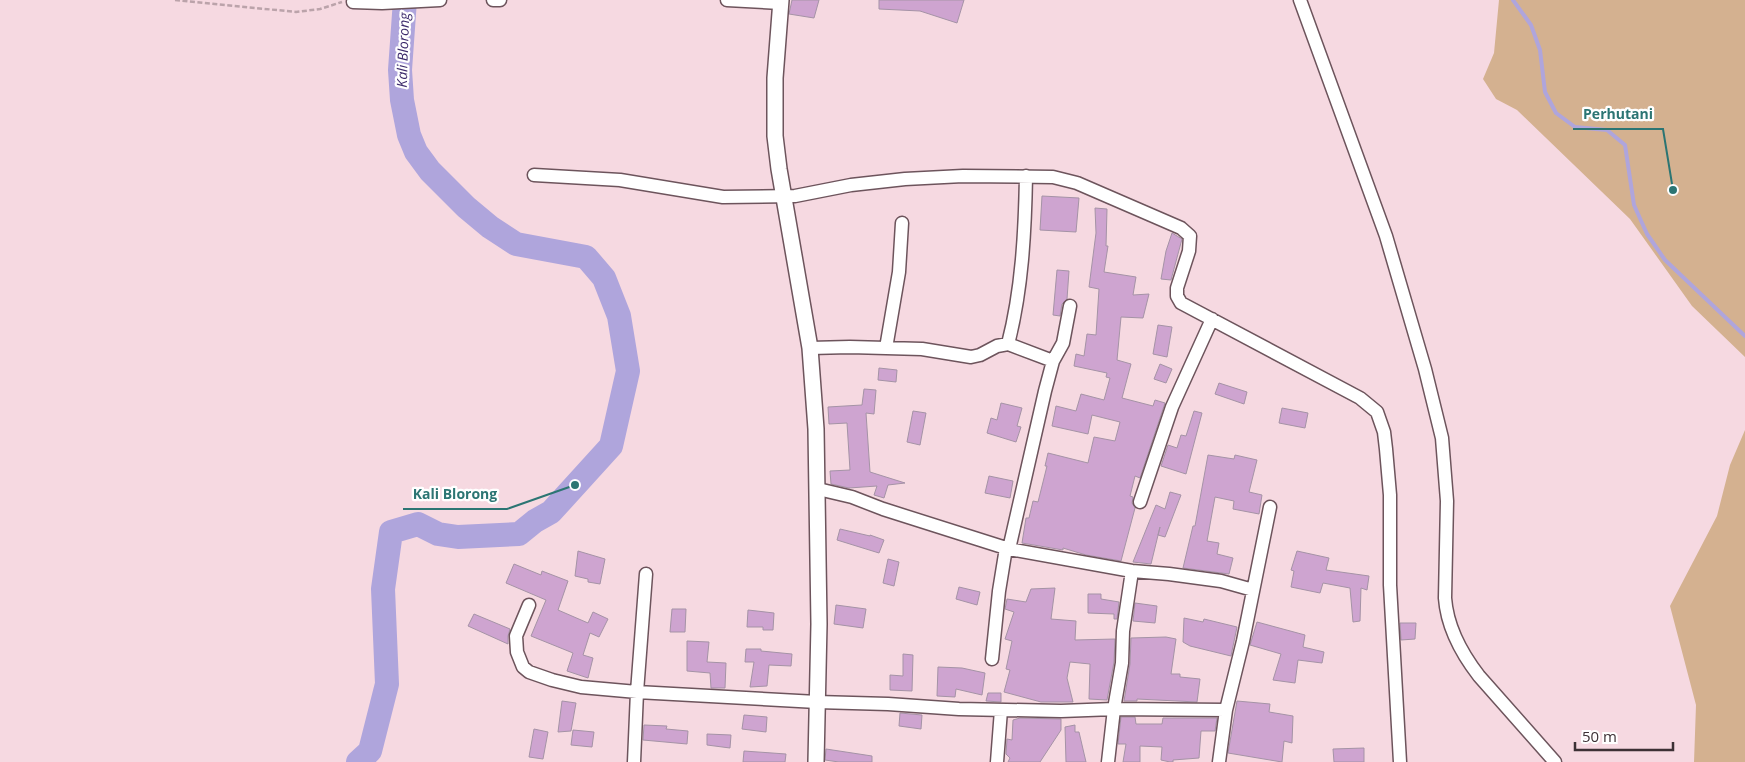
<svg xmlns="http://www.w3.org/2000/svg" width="1745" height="762" font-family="'Open Sans',sans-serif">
<rect width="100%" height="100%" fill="#f6d9e1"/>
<path fill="#d4b190" d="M1499 0H1745V357L1692 306 1630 219 1517 110 1496 99 1483 79 1494 53Z
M1745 430V762H1694L1696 705 1670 606 1717 516 1730 465Z"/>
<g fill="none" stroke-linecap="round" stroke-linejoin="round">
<path stroke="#afa5dc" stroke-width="4" d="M1513 0 1531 25 1540 50 1545 92 1556 113 1575 127 1607 130 1625 145 1634 205 1647 234 1665 260 1745 336"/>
<path stroke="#afa5dc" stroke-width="24" d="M358 762 370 751 387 684 383 589 391 532 418 524 438 534 458 537 519 534 535 521 551 512 611 446 628 371 619 316 604 278 586 257 516 244 490 227 466 207 430 171 416 152 409 135 402 100 400 70 405 0"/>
</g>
<path fill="#cea4d0" stroke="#a593a6" d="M792 0H819L814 18 789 14Z
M879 0H964L957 23 920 11 879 9Z
M1042 196 1079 198 1076 232 1040 230Z
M1095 208 1107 209 1106 246H1108L1104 272 1136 277 1133 295 1149 294 1143 318 1121 317 1117 360 1131 364 1122 398 1153 406 1155 400 1165 403 1140 478 1135 476 1130 496 1133 497 1132 503 1135 508 1121 561 1086 555 1063 548V550L1022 543 1026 518H1029L1033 501 1038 502 1047 466H1045L1048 453 1088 463 1094 437 1115 441 1120 422 1092 415 1088 434 1052 426 1056 406 1076 411 1081 394 1104 400 1110 378 1106 377 1107 373 1074 366 1076 354 1084 356 1087 334 1096 335 1099 289 1089 287 1096 233Z
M1172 233 1182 239 1171 280 1161 279 1166 251Z
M1057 270 1069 271 1067 299 1062 304 1060 316 1053 315Z
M1158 325 1172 327 1167 357 1153 354Z
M1160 364 1172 369 1166 383 1154 379Z
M879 368 897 370 896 382 878 380Z
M1219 383 1247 392 1244 404 1215 394Z
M864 389 876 390 874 414 866 413 870 472 905 483 888 485 884 498 874 495 877 486 849 488 831 484 830 471 850 470 847 423 829 424 828 407 862 405Z
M1001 403 1022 408 1017 426 1021 427 1016 442 987 433 991 418 997 420Z
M1282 408 1308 413 1305 428 1279 423Z
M913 411 926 413 920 445 907 442Z
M1194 411 1202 413 1186 474 1161 466 1168 445 1177 448 1181 435 1186 436Z
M1208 455 1234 459 1235 455 1257 460 1249 492 1262 495 1259 514 1233 509 1234 501 1215 497 1207 541 1219 543 1217 554 1233 558 1229 574 1183 568 1193 526H1195Z
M989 476 1013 481 1010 498 985 493Z
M1170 492 1181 495 1165 537 1158 535 1160 527 1151 564 1133 562 1156 505 1165 509Z
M840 529 870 536V535L884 540 879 553 837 540Z
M578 551 605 559 600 584 588 582V579L575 576Z
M1297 551 1329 558 1326 570 1369 576 1367 590 1361 588 1360 621 1353 622 1350 588 1323 583 1320 593 1291 587 1294 571 1291 570Z
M888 559 899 562 894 586 883 583Z
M514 564 541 575 542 571 568 581 558 610 588 623 593 612 608 619 599 637 590 633 583 655 593 658 588 678 567 671 573 653 531 636 546 600 506 583Z
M959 587 980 592 977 605 956 599Z
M1055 588 1051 619 1076 621 1075 640 1115 639 1114 662 1107 700 1089 699 1090 664 1070 662 1067 678 1073 702H1041L1004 692 1010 670 1006 669 1012 641 1005 639 1014 612 1005 609 1007 599 1026 602 1031 589Z
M1088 594H1101V599L1119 602 1117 619H1114V614L1088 613Z
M1135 603 1157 606 1155 623 1133 621Z
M836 605 866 609 863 628 834 624Z
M672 609H686L685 632H670Z
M748 610 774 613 773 630H763V627H747Z
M474 614 510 629 508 636V644L468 626Z
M1184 618 1203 622 1204 619 1237 627 1231 656 1190 646 1183 642Z
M1257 622 1305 635 1303 647 1324 652 1322 663 1298 660 1295 683 1273 680 1281 654 1250 645Z
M1400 623H1416L1415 639 1401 640Z
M1166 637 1176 639 1171 674H1180V677L1200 679 1197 702 1137 699V701H1124L1130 664 1131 638Z
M687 641 709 642 707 662 726 663 725 688H711L710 673 687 671Z
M746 649H761V651L792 654 791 666 769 665 767 686 750 687 754 662H745Z
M903 654 913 655 912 691 890 690V675L903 676Z
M938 667 962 668 985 673 982 695 956 689 955 697 937 696Z
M988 693H1001V702L986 701Z
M562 701 576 703 571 731 558 732Z
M1237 701 1270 704 1269 712 1293 716 1292 743 1284 741 1282 762 1228 753Z
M900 713 922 715 921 729 899 726Z
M744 715 767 717 766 732 742 729Z
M1121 717H1135L1136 724H1162L1163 718H1217L1215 731H1201L1199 758 1173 760V762H1170L1161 760 1162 747 1140 746V762H1123L1126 744H1118Z
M1020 718 1061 719V730L1040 762H1008L1010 758 1006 754 1007 739 1012 740 1013 720Z
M644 725 667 726 666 729 688 731 687 744 643 740Z
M1075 725V732H1079L1086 762H1066L1065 727Z
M534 729 548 732 543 759 529 757Z
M573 730 594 732 592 747 571 745Z
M707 734 731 735 730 748 707 745Z
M1364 748V762H1334L1333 749Z
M826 749 872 756V762H839L825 760Z
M744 751 786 754 785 762H743Z"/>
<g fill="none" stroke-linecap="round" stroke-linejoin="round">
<defs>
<path id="minor" d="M493 0H500
M727 0 780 3
M1300 0 1386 236 1425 369 1442 438 1447 501 1445 598C1447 626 1462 654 1479 676L1555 762
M353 2 382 3 440 0
M534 175 620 180 723 197 795 196 851 185 905 179 963 176 1053 177 1077 183 1181 228 1190 236 1189 251 1177 288V296L1181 303 1360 398 1377 412 1384 432 1386 449 1390 495V585L1400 762
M1008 344C1022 290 1025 232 1026 176
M810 348 850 347 922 349 971 357 980 355 997 346 1008 344 1053 361
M886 348 899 272 902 223
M818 489 852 497 883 509 1009 549 1132 571 1169 574 1221 581 1253 590
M1140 502 1172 407 1212 319
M1009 549 1045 391 1053 361 1063 343 1070 306
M529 605 516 636 517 652 523 667 529 672 552 680 581 687 637 692 817 702 888 704 959 709 1061 711 1114 709 1226 710
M992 659 999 591 1006 548
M634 762 637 692 646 574
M997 762 1001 710
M1108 762 1114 709 1122 663 1123 631 1132 571
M1219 762 1226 710 1243 641 1270 507"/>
<path id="tertiary" d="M781 0 775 78V136L779 169 810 348 816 429 819 624 816 762"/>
</defs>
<use href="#minor" stroke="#6d545c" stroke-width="15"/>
<use href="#tertiary" stroke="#6d545c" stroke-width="18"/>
<path stroke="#bba3aa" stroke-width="2.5" stroke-dasharray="5 2.5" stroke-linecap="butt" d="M175 0 296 12 320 9 342 2"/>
<use href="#minor" stroke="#fff" stroke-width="12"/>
<use href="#tertiary" stroke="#fff" stroke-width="15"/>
</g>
<g text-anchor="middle" stroke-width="4.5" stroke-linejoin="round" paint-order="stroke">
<g font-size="14" font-style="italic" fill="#3c2a6b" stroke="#fff">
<text transform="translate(403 50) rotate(-88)" y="5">Kali Blorong</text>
</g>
</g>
<path fill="none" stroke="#2c7573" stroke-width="2" d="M1673 190L1663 129H1573M575 485L507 509H403"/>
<g fill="#2c7573" stroke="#fff" stroke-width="2">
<circle cx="1673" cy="190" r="5"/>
<circle cx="575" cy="485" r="5"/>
</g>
<g font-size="14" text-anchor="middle" font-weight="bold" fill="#2c7573" stroke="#fff" stroke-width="4.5" stroke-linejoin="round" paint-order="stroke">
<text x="1618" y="119">Perhutani</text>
<text x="455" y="499">Kali Blorong</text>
</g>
<path d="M1575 742v8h98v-8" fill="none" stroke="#3d3135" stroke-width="2.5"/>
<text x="1582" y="742" font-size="15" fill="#3d3135" stroke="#ffffff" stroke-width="4" paint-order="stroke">50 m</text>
</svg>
